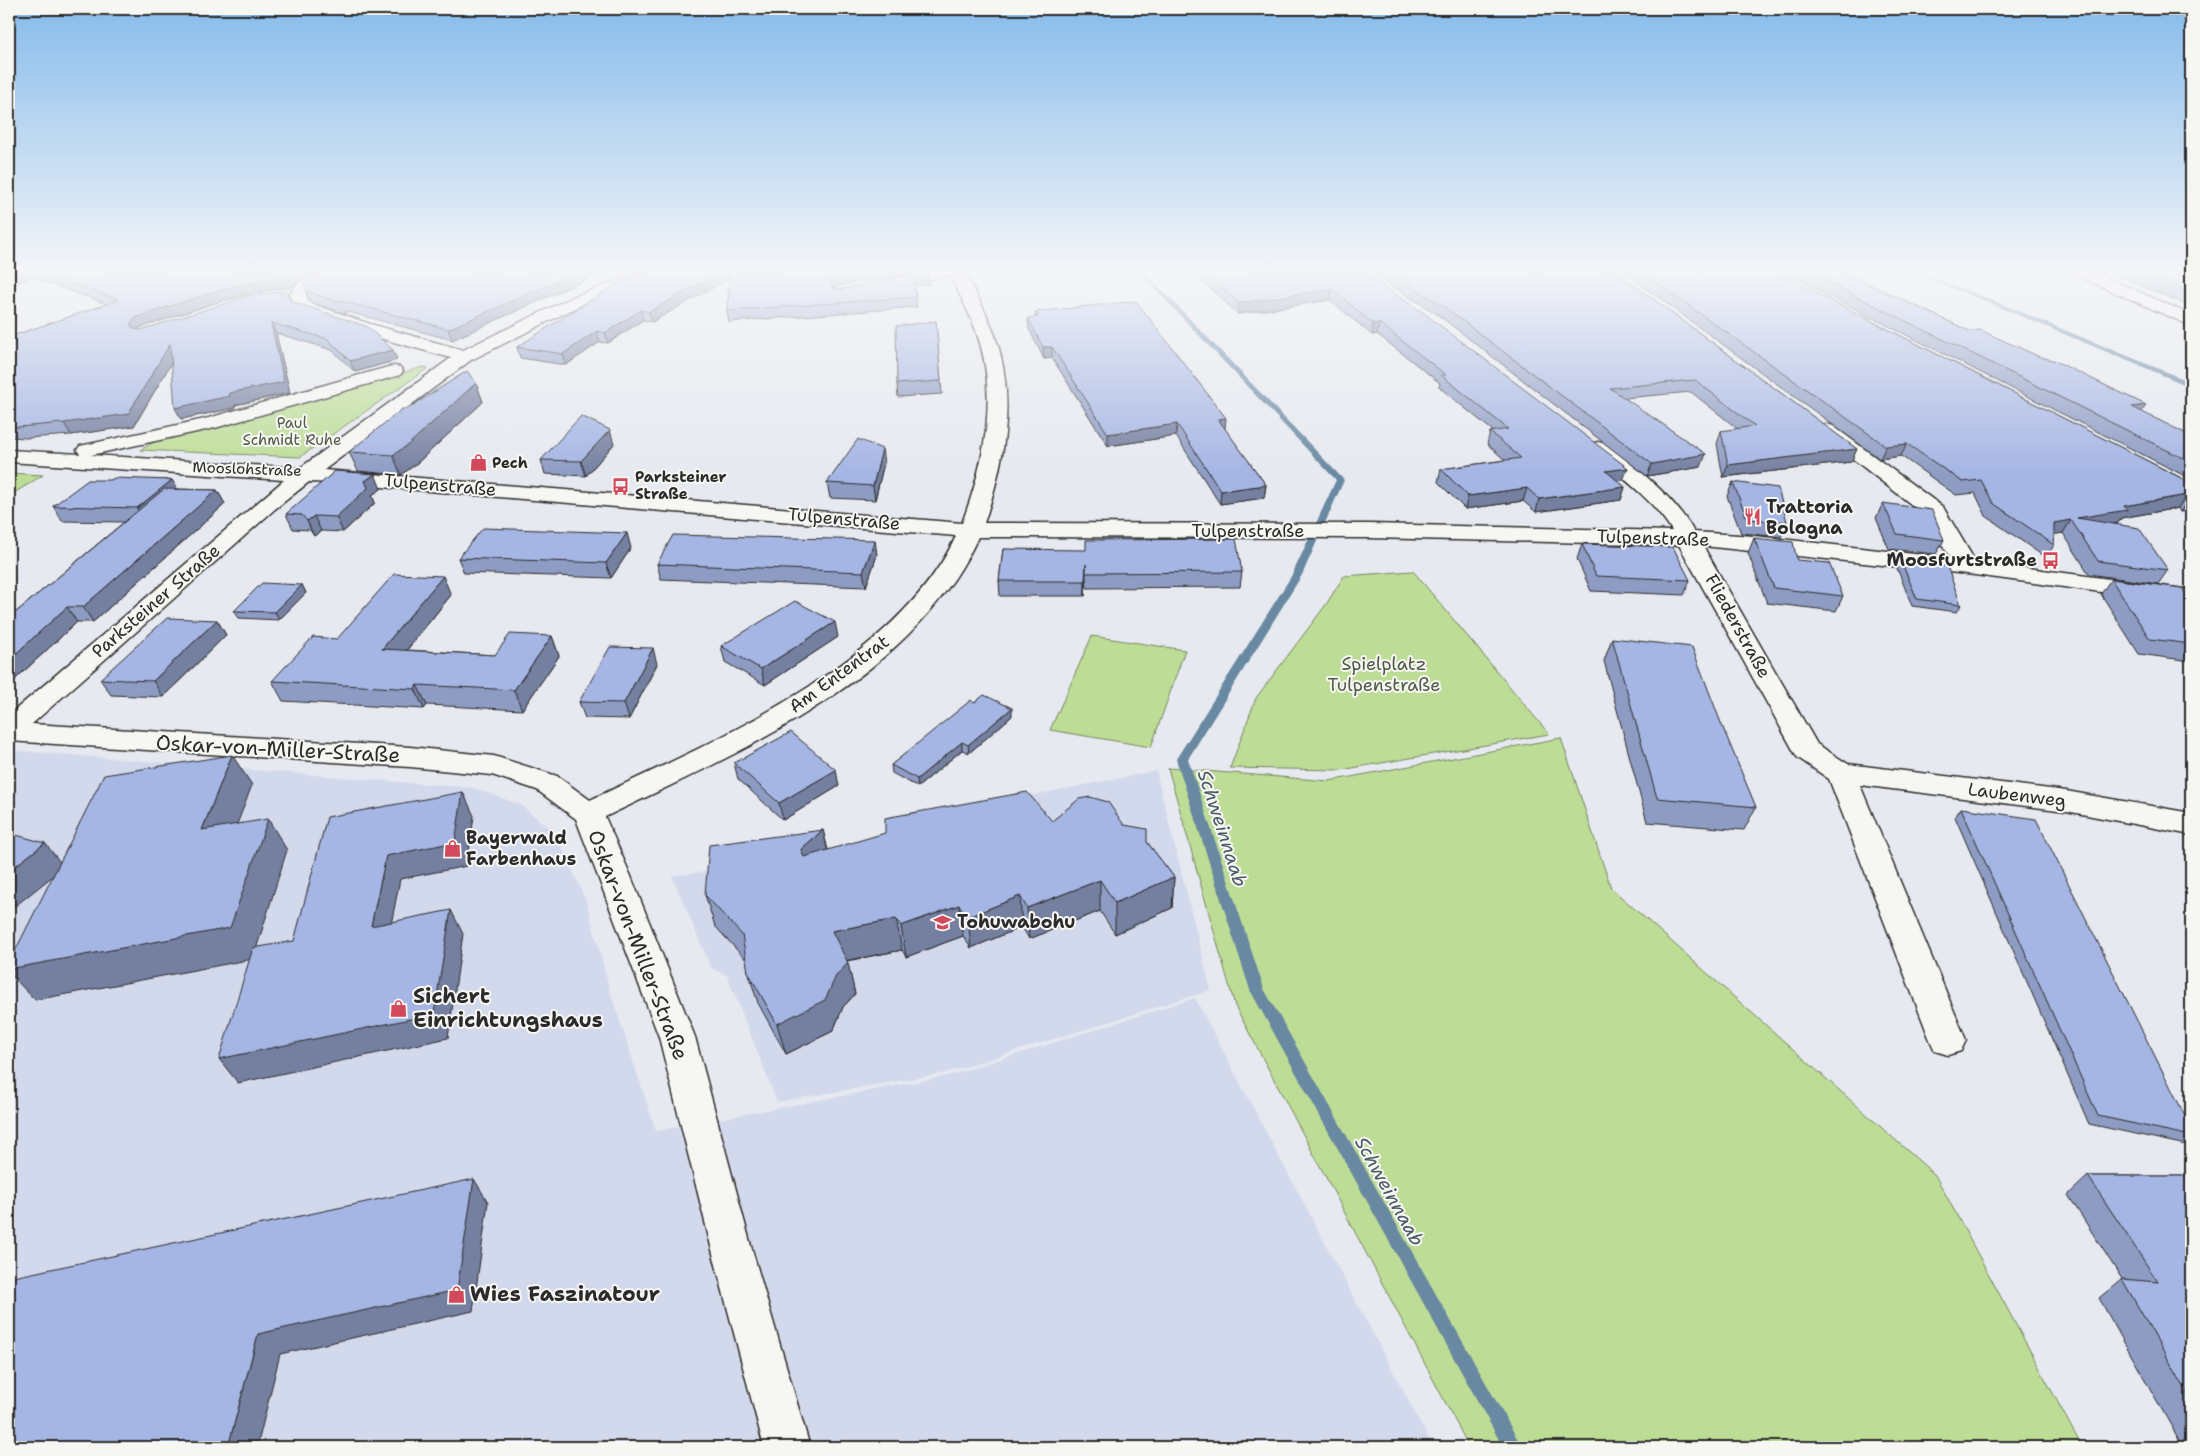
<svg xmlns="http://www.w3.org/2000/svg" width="2200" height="1456" font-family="'Shantell Sans',sans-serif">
<rect width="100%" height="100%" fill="#e6e9ef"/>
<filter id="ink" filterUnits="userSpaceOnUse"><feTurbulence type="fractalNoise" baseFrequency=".02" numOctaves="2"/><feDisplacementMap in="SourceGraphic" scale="10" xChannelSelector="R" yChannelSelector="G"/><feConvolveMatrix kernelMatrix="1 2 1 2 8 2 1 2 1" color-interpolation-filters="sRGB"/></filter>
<g filter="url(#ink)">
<path fill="#d2d9ec" d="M9 750 474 788 521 805 556 834 587 903 610 991 656 1131 948 1076 1195 998 1433 1447H9Z
M1156 771 1211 990 945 1073 777 1102 727 975 711 968 672 876 886 848 1024 797Z"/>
<path fill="#bddd96" stroke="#748460" d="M423 367 428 368 300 457 140 450 156 441 287 407Z
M9 473 43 475 9 496Z
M1413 571 1549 734 1341 770 1230 768 1256 698 1325 606 1344 576Z
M1092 636 1185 650 1151 747 1050 730Z
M1561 738 1611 888 1935 1175 2082 1447H1469L1235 1006 1168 768 1329 781Z"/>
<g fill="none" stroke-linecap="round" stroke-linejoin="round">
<path fill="#6988a1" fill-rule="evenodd" d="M1138 271H1144L1344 480 1302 575 1188 759 1264 989 1522 1447H1503L1250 990 1176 759 1292 575 1336 480Z
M1904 271H1913L1972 292 2191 382V387L1968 294Z"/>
<defs>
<path id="minor" d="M321 271H341L339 274 310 289 306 294 309 303 370 324 463 350 573 297 645 271H667L665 274 585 303 471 360 324 470 962 523C985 462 999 393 976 331 969 311 959 294 950 275L893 287 887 285 885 282 887 279 925 271H964C974 291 986 311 994 333 1017 395 1005 462 984 523L1370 524 1672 531C1655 501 1618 474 1591 452L1588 448 1591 444 1598 442 1605 444C1638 469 1674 496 1694 532L1754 536 1950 558 1926 516 1816 430 1819 426 1826 424 1833 426 1943 507 1975 561 2191 590V604L1967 574 1703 546 1817 744 1848 764 2066 791 2191 813V835L2066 811 1860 785 1966 1040 1961 1051 1948 1055 1935 1051 1930 1040 1829 779 1797 757 1679 545 1370 538 978 537C912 680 739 752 605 817L630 874 695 1037 751 1246 810 1447H764L711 1246 659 1037 576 819 537 790 492 775 410 767 9 741V715L284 480 9 462V450L80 454 77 450 80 446 205 419 388 367 394 366 400 367 403 371 400 375 215 428 91 455 300 468 451 358 358 332 296 310 290 294 298 283ZM309 482 335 483 956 536C896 665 713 742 590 800L557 776 494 756 410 747 32 724 275 509Z
M2071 271H2092L2191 315V326L2073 274Z"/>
</defs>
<use href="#minor" stroke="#2b2b2b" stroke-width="3"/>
<use href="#minor" fill="#f6f6f2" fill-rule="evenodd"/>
</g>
<path fill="#8e9cc4" stroke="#2b2b2b" d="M9 271H318L297 281 292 287 253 293 215 303 139 328V330H141L291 301 393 350 397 360 355 372 332 350 276 333 290 393 235 405V408L181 419 172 362 134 426 71 435 27 438 9 437V337L107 304 31 277Z
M605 271 452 340 345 311 346 314 310 302 306 291Z
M649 271 840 286 835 288 840 290 929 284 914 286 917 307 729 322 727 311 730 277 652 322 643 320 608 343 600 342 566 365 520 358 517 347Z
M1191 271H1361L1623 480 1618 481 1625 487 1621 500 1536 512 1523 501 1465 509 1438 482 1441 469 1505 460 1487 444 1490 432 1493 431 1439 387 1440 383 1377 334 1372 335 1330 300 1238 314Z
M1368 271H1615L1857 449 1851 462 1723 477 1717 444 1721 431 1738 429 1691 392 1625 398 1701 467 1647 476 1437 314Z
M1622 271H1773L2191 483V510L2180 512 2178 508 2121 518 2118 523 2113 524 2168 570 2158 584 2089 574 2063 533 2054 534V545L2046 558 1986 516 1975 493 1956 495 1901 456 1880 459Z
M1780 271H1841L2142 412 2191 440V479Z
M2108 271H2191V307Z
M1035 312 1225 429 1266 485 1264 498 1220 504 1176 436 1108 446 1052 358 1044 359 1029 329 1028 318H1036Z
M936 321 942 394 898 397 897 384Z
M476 383 483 402 416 464 401 475 358 471 349 452 407 409Z
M614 444 586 476 545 474 541 460Z
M884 463 875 500 830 498 827 483Z
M111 480H172L177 489 217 490 225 504 93 622H77L9 685V618L124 522 62 521 53 506Z
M1733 482 1787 522 1781 537 1741 533 1727 496Z
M381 489 372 495 375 503 343 532 321 531 314 536 310 530 293 529 286 514Z
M1883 503 1944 540 1936 554 1889 549 1876 518Z
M1754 538 1797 560 1843 596 1836 611 1767 603 1748 553Z
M1582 544 1690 580 1684 595 1591 591 1577 559Z
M631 548 611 578 464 573 458 558Z
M1003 549 1242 572 1240 587 1087 588 1086 579 1085 596H1000L999 581Z
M877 555 866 587 661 579 657 564Z
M1901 561 1961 605 1957 612 1912 606 1897 568Z
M2111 579 2191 602V661L2139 654 2101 594Z
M302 585 306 593 279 620 239 618 234 611Z
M451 595 407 650 495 655 552 636 559 656 522 710 427 705 424 709 283 701 272 681 337 639Z
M217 620 226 635 163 697 111 695 100 679Z
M838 637 765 685 725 662 721 646Z
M1612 638 1756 807 1744 830 1647 822 1604 661Z
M657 664 629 719 585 718 579 702Z
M974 703 1012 716 969 753 962 750 918 787 892 773 891 765Z
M734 763 839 786 783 820 738 779Z
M1961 808 2191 1128V1141L2186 1145 2089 1124 1955 817Z
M1052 821 1124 825 1147 842 1174 877 1172 908 1115 934 1100 911 1029 939 1022 927 971 948 963 936 906 957 902 950 847 961 855 994 843 1007 833 1031 786 1054 758 1003 748 972 747 961 715 926 705 895 823 830 828 850Z
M2088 1176H2191V1447H2183L2099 1298 2122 1279 2068 1195Z"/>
<path fill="#747fa0" stroke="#2b2b2b" d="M17 271H28L31 277 9 287V275Z
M294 271H318L297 281 292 287 253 293 215 303 139 328 136 335 130 325 134 318 210 293Z
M580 271H605L452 340 448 329Z
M621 271H640L623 277Z
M722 271H733L734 276 652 322 649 312Z
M866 271H916L840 286 834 288 831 292 830 282 833 278Z
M1007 271H1030L1007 274Z
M928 274 929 284 914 286 913 276Z
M1332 289 1330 300 1238 314 1239 303Z
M641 310 643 320 608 343 605 333Z
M271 323 276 333 290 393 235 405V408L181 419 175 408 229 393Z
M1379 323 1377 334 1372 335 1373 324Z
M597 331 600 342 566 365 563 354Z
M170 344 176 355 134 426 71 435 64 423Z
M1043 347H1052V358L1044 359Z
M393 350 397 360 355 372 350 361Z
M476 383 483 402 416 464 401 475 393 455Z
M2146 405 2139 417 2132 407Z
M1226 418 1225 430 1218 419Z
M1177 424 1176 436 1108 446V434Z
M610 430 614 444 586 476 581 461Z
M1907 444 1901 456 1880 459 1886 446Z
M882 449 884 463 875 500 873 486Z
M1857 449 1851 462 1723 477 1728 465Z
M1706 454 1701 467 1647 476 1652 464Z
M1628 468 1623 480 1602 484 1606 471Z
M375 474 381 489 372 495 375 503 343 532 336 517 365 481Z
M172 480 180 494 145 523 137 508Z
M1266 485 1264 498 1220 504 1221 491Z
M1625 487 1621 500 1536 512 1539 499Z
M1527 488 1523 501 1465 509 1468 496Z
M217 490 225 504 93 622 83 607Z
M2187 495 2178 508 2121 518 2118 523 2078 530 2077 518 2124 506Z
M2191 498V510L2180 512 2189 499Z
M314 516 321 531 314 536 307 521Z
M2071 520 2063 533 2046 536 2054 523Z
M627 533 631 548 611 578 606 563Z
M875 540 877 555 866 587 863 572Z
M1086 564V579L1085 596V581Z
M443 576 451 595 392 668 382 649Z
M302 585 306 593 279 620 275 612Z
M67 607 77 622 9 685V660Z
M217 620 226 635 163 697 153 681Z
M835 622 838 637 765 685 761 669Z
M552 636 559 656 522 710 514 690Z
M653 648 657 664 629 719 624 703Z
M417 685 427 705 424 709 415 689Z
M1012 708V716L969 753 968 745Z
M962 742V750L918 787 917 779Z
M232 755 252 785 223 861 202 830Z
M836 770 839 786 783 820 779 803Z
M463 792 474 816 467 866 400 879 386 950 371 926 386 856Z
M268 819 287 850 253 959 35 1000 9 973V969Z
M823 830 830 861 808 880 801 849Z
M45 843 64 867 9 911V871Z
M1174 877 1172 908 1115 934V903Z
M1100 880V911L1029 939 1027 908Z
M1020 896 1022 927 971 948 968 917Z
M959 905 963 936 906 957 901 926Z
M451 910 463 934 448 1038 238 1083 219 1059Z
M896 919 902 950 839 962 832 931Z
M848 963 855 994 843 1007 833 1031 786 1054 777 1024Z
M474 1179 488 1202 473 1311 280 1354 257 1447H228L258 1334Z"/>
<path fill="#a5b5e4" stroke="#2b2b2b" d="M9 271H17L9 275Z
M36 271H294L288 277 248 283 210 293 134 318 130 325 134 329 141 330 248 296 286 291 291 301 368 327 393 350 350 361 328 339 271 323 284 382 229 393 230 396 175 408 170 344 128 414 64 423 19 427 9 426V337L119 300Z
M326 271H580L448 329 338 300 341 303 306 291 304 284 307 280Z
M649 271H722L649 312 641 310 605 333 597 331 563 354 517 347 619 282Z
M731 271H866L833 278 830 282 832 287 840 290 927 271 928 274 913 276 916 297 727 311Z
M1203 271H1361L1425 314 1628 468 1606 471 1625 487 1539 499 1527 488 1468 496 1441 469 1521 458 1490 432 1508 429 1441 375H1446L1379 323 1373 324 1332 289 1239 303Z
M1387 271H1615L1857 449 1728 465 1721 431 1755 426 1695 380 1610 388 1706 454 1652 464 1439 303Z
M1640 271H1773L2191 483V498L2189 499 2187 495 2124 506 2127 510 2077 518 2139 528 2168 570 2098 561 2071 520 2054 523V545L1993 503 1981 480 1963 482 1907 444 1886 446Z
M1805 271H1841L1969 331 1980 330 2040 357 2053 360 2146 405 2132 407 2187 434 2191 440V462Z
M2138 271H2191V293Z
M1136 301 1226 418 1218 419 1266 485 1221 491 1177 424 1108 434 1052 347H1043L1028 318 1038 317 1035 312Z
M936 321 941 381 897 384 896 326Z
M467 371 476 383 408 445 393 455 349 452 402 409H407Z
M581 416 610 430 581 461 541 460Z
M858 439 882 449 873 486 827 483Z
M335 471 375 474 365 481 368 488 336 517 314 516 307 521 302 515 286 514Z
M114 478 172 480 137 508 53 506 88 480H111Z
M1733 482 1778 488 1787 522 1747 519Z
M164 489 217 490 83 607H67L9 660V618Z
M1883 503 1932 510 1944 540 1897 534Z
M483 528 627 533 606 563 458 558Z
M673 535 875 540 863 572 657 564Z
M1754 538 1793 542 1797 560 1829 563 1843 596 1774 588Z
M1236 539 1242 572 1086 573V564L1085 581H999L1003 549 1086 550V540Z
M1582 544 1673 547 1690 580 1596 576Z
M1901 561 1947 566 1961 605 1917 599Z
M394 574 443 576 382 649 495 655 510 634 552 636 514 690 417 685 415 689 272 681 313 637 337 639Z
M2111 579 2182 588 2191 602V644L2150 639Z
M262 583 302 585 275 612 234 611Z
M795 601 835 622 761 669 721 646Z
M167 618 217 620 153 681 100 679Z
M1612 638 1692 647 1721 723 1756 807 1657 798Z
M610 647 653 648 624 703 579 702Z
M984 695 1012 708 968 745 962 742 917 779 891 765 971 700 974 703Z
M791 732 836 770 779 803 734 763Z
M232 755 202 830 268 819 230 928 9 969V963L104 775Z
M463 792 455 842 386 856 371 926 451 910 434 1014 219 1059 253 948 294 941 327 817Z
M1027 792 1052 821 1079 799 1090 797 1108 802 1124 825 1147 829V842L1174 877 1115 903 1100 880 1027 908 1020 896 968 917 959 905 901 926 896 919 832 931 848 963 836 976 825 1000 777 1024 748 972 742 935 705 895 709 845 823 830 801 849 804 857 885 833V818Z
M1961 808 2036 819 2191 1128V1136L2098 1116Z
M9 833 45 843 9 871Z
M2088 1176H2191V1399L2122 1279 2158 1282Z
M474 1179 457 1290 258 1334 228 1447H9V1278Z"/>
</g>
<linearGradient id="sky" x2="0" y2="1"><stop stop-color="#86bbeb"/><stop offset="0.57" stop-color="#f4f5f8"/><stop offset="1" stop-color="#f4f5f8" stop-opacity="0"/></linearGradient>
<rect width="2200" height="475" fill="url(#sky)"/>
<defs>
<symbol id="shop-bare" viewBox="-9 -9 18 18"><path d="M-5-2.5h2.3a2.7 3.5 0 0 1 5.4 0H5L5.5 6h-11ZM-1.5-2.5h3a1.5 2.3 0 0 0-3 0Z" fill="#d1495b" stroke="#f6f6f2" stroke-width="2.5" paint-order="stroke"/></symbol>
<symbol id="bus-bare" viewBox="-9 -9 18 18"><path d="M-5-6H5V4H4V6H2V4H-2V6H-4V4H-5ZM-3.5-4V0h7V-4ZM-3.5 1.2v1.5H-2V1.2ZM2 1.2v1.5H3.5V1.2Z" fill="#d1495b" stroke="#f6f6f2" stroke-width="2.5" paint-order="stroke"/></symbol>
<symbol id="restaurant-bare" viewBox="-9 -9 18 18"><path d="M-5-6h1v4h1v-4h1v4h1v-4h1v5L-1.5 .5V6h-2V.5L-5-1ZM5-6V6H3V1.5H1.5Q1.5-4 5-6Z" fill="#d1495b" stroke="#f6f6f2" stroke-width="2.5" paint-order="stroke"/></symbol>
<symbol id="school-bare" viewBox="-9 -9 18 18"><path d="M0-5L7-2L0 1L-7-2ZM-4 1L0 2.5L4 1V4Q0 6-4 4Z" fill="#d1495b" stroke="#f6f6f2" stroke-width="2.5" paint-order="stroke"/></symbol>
</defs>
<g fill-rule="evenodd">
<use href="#shop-bare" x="466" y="450" width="25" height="25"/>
<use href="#bus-bare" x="608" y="474" width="25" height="25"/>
<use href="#restaurant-bare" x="1740" y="504" width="25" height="25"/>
<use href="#bus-bare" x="2038" y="548" width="25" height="25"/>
<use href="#shop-bare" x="440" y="836" width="25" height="25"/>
<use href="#school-bare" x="930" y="910" width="25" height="25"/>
<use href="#shop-bare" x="386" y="996" width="25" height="25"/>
<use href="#shop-bare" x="444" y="1282" width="25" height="25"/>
</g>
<g text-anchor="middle" stroke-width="4" stroke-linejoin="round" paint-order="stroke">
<g font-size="15" fill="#505846" stroke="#f6f6f2">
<text x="292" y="428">Paul<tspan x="292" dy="17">Schmidt Ruhe</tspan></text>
</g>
<g font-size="15" font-weight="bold" fill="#2b2b2b" stroke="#f6f6f2" text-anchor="start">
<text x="492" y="468">Pech</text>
<text x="635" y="482">Parksteiner<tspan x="635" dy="17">Straße</tspan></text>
</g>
<g font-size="15" fill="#2b2b2b" stroke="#f6f6f2">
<text transform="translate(247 469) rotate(2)" y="5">Mooslohstraße</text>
</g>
<g font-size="18" fill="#2b2b2b" stroke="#f6f6f2">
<text transform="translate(440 485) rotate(5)" y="6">Tulpenstraße</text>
<text transform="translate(844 519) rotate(5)" y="6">Tulpenstraße</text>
<text x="1248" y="537">Tulpenstraße</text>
<text transform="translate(1653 538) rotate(2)" y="6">Tulpenstraße</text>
<text transform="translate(156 601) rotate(-41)" y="6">Parksteiner Straße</text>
<text transform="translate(1738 626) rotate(61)" y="6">Fliederstraße</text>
<text transform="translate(839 674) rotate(-36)" y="6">Am Ententrat</text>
<text transform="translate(2017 795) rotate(7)" y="6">Laubenweg</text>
</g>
<g font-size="18" font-weight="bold" fill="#2b2b2b" stroke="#f6f6f2" text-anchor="start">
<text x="1766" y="513">Trattoria<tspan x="1766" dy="21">Bologna</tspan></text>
<text x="2037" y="566" text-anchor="end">Moosfurtstraße</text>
<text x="466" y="844">Bayerwald<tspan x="466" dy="21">Farbenhaus</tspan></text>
<text x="957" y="928">Tohuwabohu</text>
</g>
<g font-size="18" fill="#505846" stroke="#f6f6f2">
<text x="1384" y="670">Spielplatz<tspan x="1384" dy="21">Tulpenstraße</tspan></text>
</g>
<g font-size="19" font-style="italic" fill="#4a5a66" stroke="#f6f6f2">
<text transform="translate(1223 828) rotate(72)" y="7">Schweinnaab</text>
<text transform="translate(1390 1191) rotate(61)" y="7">Schweinnaab</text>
</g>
<g font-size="21" fill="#2b2b2b" stroke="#f6f6f2">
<text transform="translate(278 749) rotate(3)" y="7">Oskar-von-Miller-Straße</text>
<text transform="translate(638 945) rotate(69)" y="7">Oskar-von-Miller-Straße</text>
</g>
<g font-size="21" font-weight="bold" fill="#2b2b2b" stroke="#f6f6f2" text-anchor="start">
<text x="413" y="1003">Sichert<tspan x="413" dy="24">Einrichtungshaus</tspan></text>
<text x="470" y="1301">Wies Faszinatour</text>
</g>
</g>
<rect width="2200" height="1456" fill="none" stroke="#f6f6f2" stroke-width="30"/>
<rect x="15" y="15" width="2170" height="1426" fill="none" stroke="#2b2b2b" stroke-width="2" filter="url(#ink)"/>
</svg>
